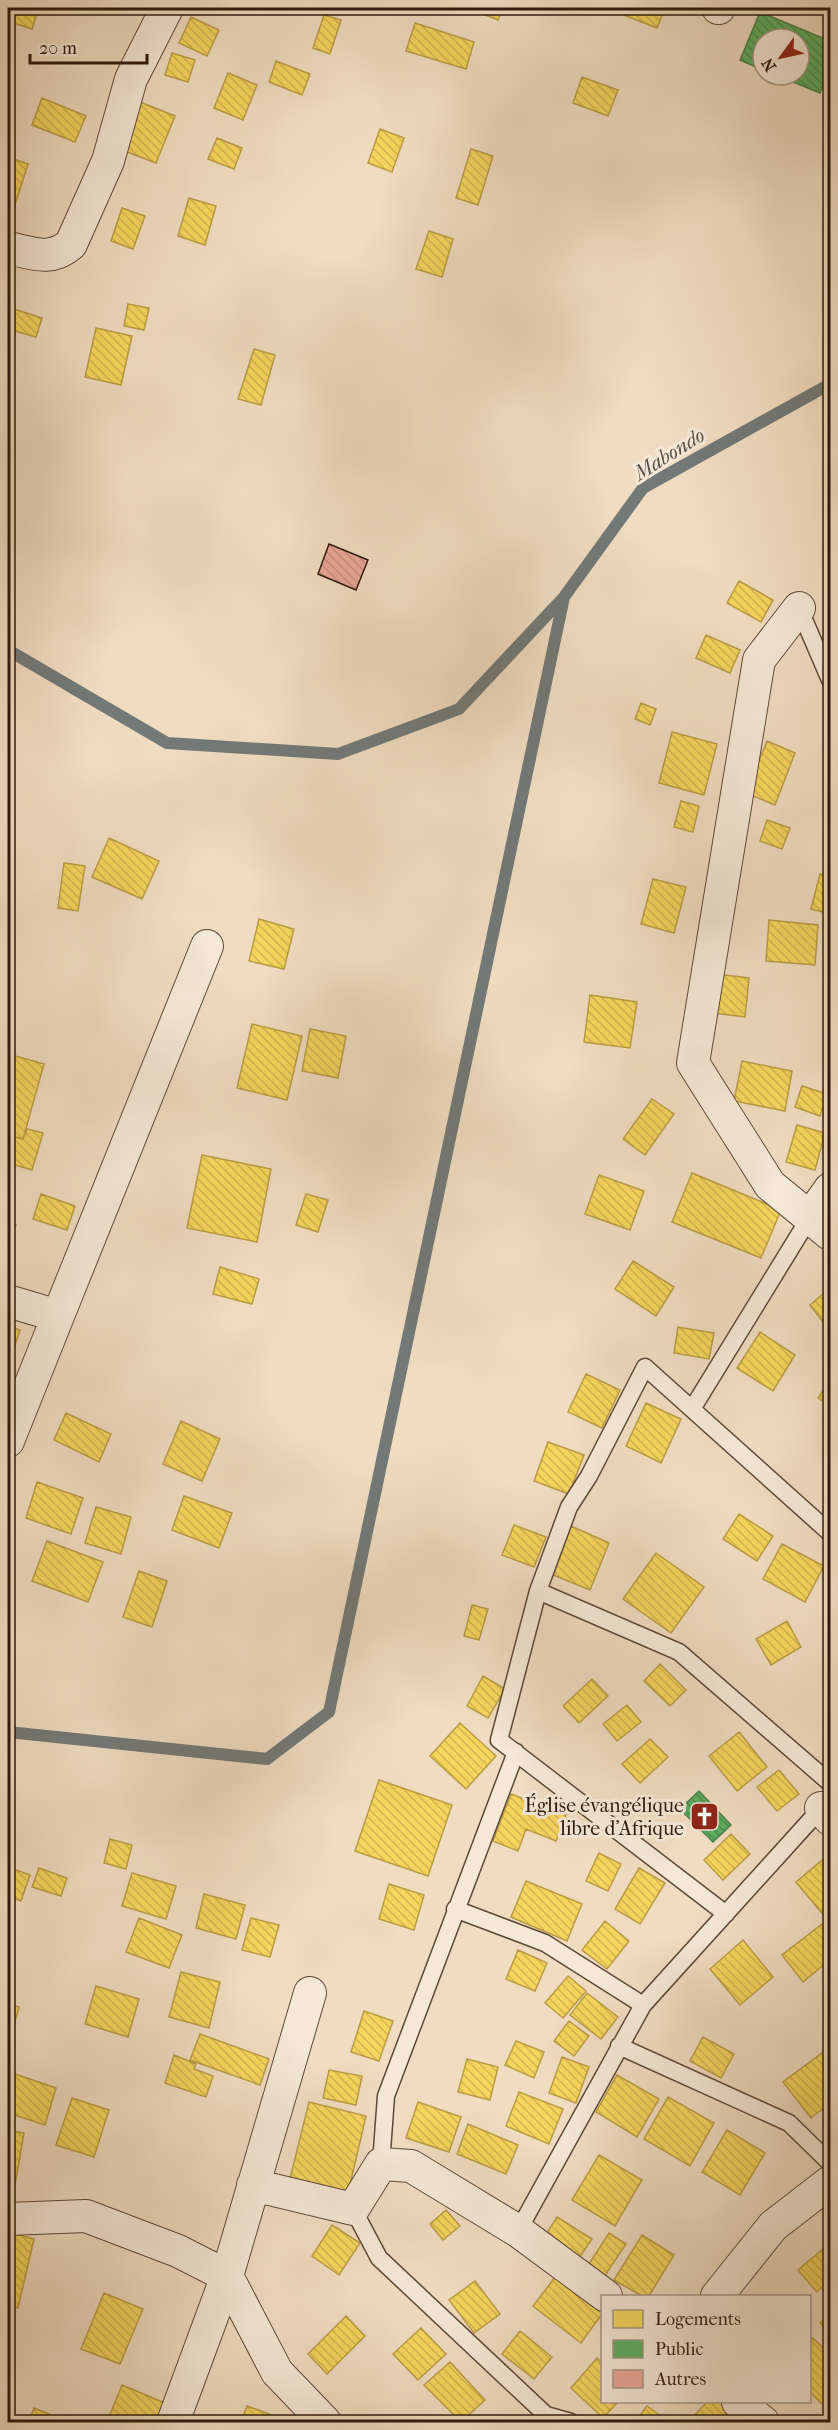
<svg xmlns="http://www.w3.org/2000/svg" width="838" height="2430" font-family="'IM FELL French Canon',serif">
<defs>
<pattern id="homes-back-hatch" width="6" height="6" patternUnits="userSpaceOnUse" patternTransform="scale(1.5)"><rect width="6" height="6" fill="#f6d55c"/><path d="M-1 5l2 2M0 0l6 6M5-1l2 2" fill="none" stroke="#d3b64f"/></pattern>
<pattern id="public-back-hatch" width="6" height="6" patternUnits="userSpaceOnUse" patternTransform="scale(1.5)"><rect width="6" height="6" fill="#5aae61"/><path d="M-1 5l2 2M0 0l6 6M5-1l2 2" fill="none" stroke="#4b8d4e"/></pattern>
<pattern id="building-back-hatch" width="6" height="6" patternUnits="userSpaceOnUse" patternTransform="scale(1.5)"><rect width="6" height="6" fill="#e9a697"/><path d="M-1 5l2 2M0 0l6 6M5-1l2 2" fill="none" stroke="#c88e81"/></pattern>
</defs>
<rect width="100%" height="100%" fill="#f0dcc1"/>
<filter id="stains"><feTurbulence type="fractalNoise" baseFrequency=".00333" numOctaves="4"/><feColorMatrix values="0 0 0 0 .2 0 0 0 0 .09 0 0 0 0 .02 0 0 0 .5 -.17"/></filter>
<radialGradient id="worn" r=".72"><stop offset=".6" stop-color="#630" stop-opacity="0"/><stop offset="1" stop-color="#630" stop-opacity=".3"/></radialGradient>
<path fill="url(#homes-back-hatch)" stroke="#ba9c44" stroke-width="1.5" d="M15 8 38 10 32 29 10 22Z
M474 8H503L498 20 473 10Z
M612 8H665L657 28 611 10Z
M324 15 341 20 330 54 313 48Z
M191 17 219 30 207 56 179 43Z
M415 23 474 42 466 69 406 51Z
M172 53 195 60 188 82 165 75Z
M276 61 310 74 302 95 269 82Z
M228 73 257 85 243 120 214 108Z
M582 77 618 90 608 116 573 103Z
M42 98 86 116 75 142 32 125Z
M140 102 175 116 156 163 122 150Z
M380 129 404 138 392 172 368 163Z
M217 138 242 148 234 169 208 159Z
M471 149 493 156 478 205 456 198Z
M8 157 28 164 14 208 8 206Z
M189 198 216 206 205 245 178 236Z
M122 208 145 216 133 249 111 241Z
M429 231 453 239 442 277 416 269Z
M128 304 149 308 144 330 124 326Z
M14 309 42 318 36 337 8 329Z
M96 328 132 336 121 385 85 377Z
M254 349 275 355 261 405 238 399Z
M739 581 773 600 761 622 727 603Z
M706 635 740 650 730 673 696 658Z
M641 703 656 709 650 725 635 719Z
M672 732 717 744 704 795 659 783Z
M767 741 795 753 775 805 746 793Z
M681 801 699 806 693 832 674 827Z
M767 820 790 828 782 849 760 841Z
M109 838 159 861 142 899 92 877Z
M64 863 85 866 78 911 58 908Z
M820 874 830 877V914L811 909Z
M653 879 686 887 674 933 641 924Z
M259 919 294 929 284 969 249 961Z
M769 920 818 925 815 965 766 961Z
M8 930H13L14 982H8Z
M717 974 749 978 745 1017 713 1013Z
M590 995 637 1002 630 1048 584 1042Z
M252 1024 302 1036 287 1100 237 1088Z
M310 1029 346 1036 338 1078 302 1071Z
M8 1054 44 1064 23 1139 8 1135Z
M742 1061 792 1071 785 1111 734 1101Z
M802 1086 827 1094 820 1116 795 1107Z
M652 1099 674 1114 645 1155 623 1139Z
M797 1125 825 1133 815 1170 786 1162Z
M27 1129 43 1133 32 1170 8 1163V1135L23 1139Z
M202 1155 271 1169 257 1242 187 1228Z
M692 1173 781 1210 761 1258 672 1222Z
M599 1175 644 1191 630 1230 585 1214Z
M41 1194 75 1206 67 1230 33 1219Z
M306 1194 328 1200 318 1232 296 1225Z
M8 1222 16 1225 8 1249Z
M633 1261 674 1287 656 1316 615 1289Z
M220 1267 259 1279 252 1304 213 1294Z
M830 1288V1331L810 1305Z
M8 1326 20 1330 8 1367Z
M678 1327 714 1333 709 1359 674 1353Z
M760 1332 795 1355 773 1391 737 1368Z
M586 1374 620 1390 602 1428 568 1412Z
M830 1380V1406L818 1398Z
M646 1403 681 1419 661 1463 626 1446Z
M66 1413 111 1434 99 1462 54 1440Z
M181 1421 220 1439 202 1481 163 1464Z
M548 1442 584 1455 569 1494 534 1481Z
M37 1482 83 1498 71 1534 26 1518Z
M184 1496 232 1513 219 1548 172 1530Z
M96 1507 131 1517 121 1554 85 1543Z
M739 1514 773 1536 757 1561 723 1539Z
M514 1525 546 1537 534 1567 502 1555Z
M571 1526 609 1543 590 1590 551 1574Z
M47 1541 103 1562 88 1602 32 1581Z
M782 1544 824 1566 805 1602 763 1579Z
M656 1553 704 1587 671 1633 623 1599Z
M139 1571 167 1581 152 1627 123 1617Z
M472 1605 488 1609 479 1640 464 1636Z
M787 1621 801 1647 771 1665 756 1639Z
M660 1664 686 1690 670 1706 644 1681Z
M483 1676 505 1689 488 1718 467 1706Z
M592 1679 608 1696 579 1723 563 1706Z
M627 1705 641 1722 617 1741 603 1724Z
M460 1723 496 1756 466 1789 430 1756Z
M739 1732 767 1767 737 1791 709 1756Z
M650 1739 668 1757 640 1783 622 1764Z
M779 1770 799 1794 777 1811 757 1787Z
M379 1780 452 1805 428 1876 355 1851Z
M511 1794 566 1815 556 1841 526 1829 518 1851 493 1841Z
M731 1834 750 1854 723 1880 704 1860Z
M110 1839 132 1845 126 1869 104 1863Z
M599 1853 621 1864 608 1891 586 1881Z
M827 1856 830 1861V1923L796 1882Z
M8 1867 30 1875 21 1901 8 1896Z
M39 1868 67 1878 61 1896 32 1887Z
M639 1868 665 1883 640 1924 615 1909Z
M132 1873 176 1886 166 1919 122 1906Z
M526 1881 582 1904 567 1941 511 1917Z
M389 1884 424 1895 414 1930 379 1919Z
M204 1894 245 1905 236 1939 196 1928Z
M139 1918 182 1935 169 1968 126 1952Z
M251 1918 279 1925 270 1957 242 1950Z
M605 1921 629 1941 607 1969 582 1950Z
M822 1924 830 1936V1960L803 1982 782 1955Z
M743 1940 773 1977 740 2005 710 1969Z
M518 1950 547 1963 535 1991 506 1979Z
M181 1972 220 1982 209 2028 169 2017Z
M568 1976 586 1991 563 2018 545 2003Z
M96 1986 139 1999 128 2037 85 2024Z
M587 1993 618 2017 601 2039 570 2015Z
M8 2004 19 2007 8 2047Z
M364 2011 393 2021 379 2061 351 2052Z
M569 2021 589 2036 574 2056 554 2041Z
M200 2034 269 2059 260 2085 190 2060Z
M703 2037 734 2054 721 2078 690 2061Z
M516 2041 544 2052 534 2078 505 2065Z
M830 2047V2103L811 2118 783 2082Z
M174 2055 196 2064 194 2069 213 2076 206 2097 165 2083Z
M562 2057 589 2067 576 2103 549 2093Z
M467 2059 498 2067 490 2100 458 2092Z
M329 2070 362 2076 356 2105 323 2098Z
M12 2073 56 2088 45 2125 8 2113V2087Z
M617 2075 659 2099 637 2137 596 2112Z
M519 2092 563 2109 549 2144 506 2126Z
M668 2097 714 2123 690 2166 644 2139Z
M72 2098 109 2110 94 2157 56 2145Z
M309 2102 366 2116 348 2193 290 2179Z
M418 2102 461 2117 449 2152 406 2138Z
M468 2124 518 2145 506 2174 457 2154Z
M8 2130 24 2133 14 2191 8 2190Z
M727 2130 765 2153 740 2195 702 2172Z
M599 2155 642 2180 615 2226 572 2200Z
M446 2210 460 2226 443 2240 430 2224Z
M557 2217 592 2239 577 2261 543 2239Z
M332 2225 360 2243 339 2275 312 2256Z
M8 2232 34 2239 18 2308 8 2305Z
M609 2233 626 2244 604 2277 587 2267Z
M642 2235 674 2255 649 2296H642L614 2280Z
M830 2243V2280L817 2292 798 2270Z
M559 2272 602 2305V2314L581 2343 533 2306Z
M475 2281 500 2314 474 2333 449 2300Z
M104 2293 143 2309 120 2364 81 2349Z
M830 2315V2336L820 2323Z
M346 2316 365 2336 327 2374 308 2354Z
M421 2328 446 2354 418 2380 393 2354Z
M520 2331 552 2357 534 2379 502 2354Z
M813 2338 830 2355V2406L827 2409 810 2392V2341Z
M597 2358 602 2363V2402H618L603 2418 571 2388Z
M450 2362 485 2400 461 2422 424 2385Z
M122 2385 165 2403 158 2422H107Z
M707 2402H722L733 2412 723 2422H691L689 2421Z
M247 2406 277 2417 275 2422H241Z
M647 2406 670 2422H635Z
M34 2408 69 2422H29Z"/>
<path fill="url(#public-back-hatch)" stroke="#4c8148" stroke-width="1.5" d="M760 12 830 41V67L820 93 776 75H799V39H763V70L740 60Z
M699 1791 731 1825 713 1842 680 1809Z"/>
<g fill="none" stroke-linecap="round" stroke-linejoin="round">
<path stroke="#727977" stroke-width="12" d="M8 650 167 743 338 754 459 709 564 597 643 488 830 384
M8 1732 267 1759 329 1712 564 597"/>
</g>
<path fill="url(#building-back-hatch)" stroke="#2d180c" stroke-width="1.5" d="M329 544 368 560 356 590 318 574Z"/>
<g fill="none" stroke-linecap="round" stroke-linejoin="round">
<defs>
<path id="lane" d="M799 608 830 680
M692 1409 810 1217
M538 1591 679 1652 830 1783
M455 1909 545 1943 643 2005
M726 1914 499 1740 538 1591 569 1507 589 1476 645 1367 830 1533
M619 2046 789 2123 830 2163
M381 2164 386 2096 516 1752
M353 2209 379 2258 546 2415 571 2422
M518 2231 643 2005 825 1804"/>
<path id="street" d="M718 8H719
M8 248C32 253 51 262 71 244L108 161 131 79 167 8
M799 608 759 660 693 1063 770 1185 830 1234
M810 1217 830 1189
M8 1301 58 1316 207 946
M8 1441 58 1316
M821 1808 830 1819
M253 2185 353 2209 381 2164 411 2166 518 2231 606 2296
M8 2219 86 2216 178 2251 227 2276 277 2372 325 2422
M717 2296 773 2226 830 2182
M738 2402 763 2422
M173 2422 227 2276 310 1993"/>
</defs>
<use href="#lane" stroke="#5e4939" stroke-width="19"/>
<use href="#street" stroke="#5e4939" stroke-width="34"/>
<use href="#lane" stroke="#f5e8d7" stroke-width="16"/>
<use href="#street" stroke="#f5e8d7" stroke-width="32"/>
</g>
<defs>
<symbol id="church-square" viewBox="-11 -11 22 22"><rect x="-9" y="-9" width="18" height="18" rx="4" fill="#8f2418" stroke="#f5e8d7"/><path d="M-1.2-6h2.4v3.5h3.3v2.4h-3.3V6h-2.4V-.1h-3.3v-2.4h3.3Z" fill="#fff"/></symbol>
</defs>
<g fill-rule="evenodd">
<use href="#church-square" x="688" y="1800" width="33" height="33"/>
</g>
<g text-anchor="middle" stroke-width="6" stroke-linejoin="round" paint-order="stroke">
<g font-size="20" fill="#2d180c" stroke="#f5e8d7" text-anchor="end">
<text x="684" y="1812">Église évangélique<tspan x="684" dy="23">libre d'Afrique</tspan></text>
</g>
<g font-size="21" font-style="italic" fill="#55504a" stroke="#f5e8d7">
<text transform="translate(669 454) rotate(-32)" y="7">Mabondo</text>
</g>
</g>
<rect width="838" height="2430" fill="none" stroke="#f0dcc1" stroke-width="30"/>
<rect x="9" y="9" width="820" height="2412" fill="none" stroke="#2d180c" stroke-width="3"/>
<rect x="15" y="15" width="808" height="2400" fill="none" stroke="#2d180c" stroke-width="1.5"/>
<rect x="601" y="2295" width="210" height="108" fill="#f5e8d7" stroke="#a59586" stroke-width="1.5"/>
<rect x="613" y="2310" width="30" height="18" fill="#f6d55c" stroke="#a59586" stroke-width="1.5"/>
<text x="655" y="2325" font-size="18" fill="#2d180c">Logements</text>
<rect x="613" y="2340" width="30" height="18" fill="#5aae61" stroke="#a59586" stroke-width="1.5"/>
<text x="655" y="2355" font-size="18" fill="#2d180c">Public</text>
<rect x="613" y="2370" width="30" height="18" fill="#e9a697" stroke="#a59586" stroke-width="1.5"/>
<text x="655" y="2385" font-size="18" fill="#2d180c">Autres</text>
<g transform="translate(781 57) rotate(237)"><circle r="28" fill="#f5e8d7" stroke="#a59586" stroke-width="1.5"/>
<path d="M0-4.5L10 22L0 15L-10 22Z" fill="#8f2418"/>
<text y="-9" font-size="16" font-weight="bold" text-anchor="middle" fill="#2d180c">N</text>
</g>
<path d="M30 54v9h117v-9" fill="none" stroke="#2d180c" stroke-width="3"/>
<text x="39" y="54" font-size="18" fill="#2d180c" stroke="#f5e8d7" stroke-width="4.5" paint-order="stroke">20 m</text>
<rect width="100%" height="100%" filter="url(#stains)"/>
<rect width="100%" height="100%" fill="url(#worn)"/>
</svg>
